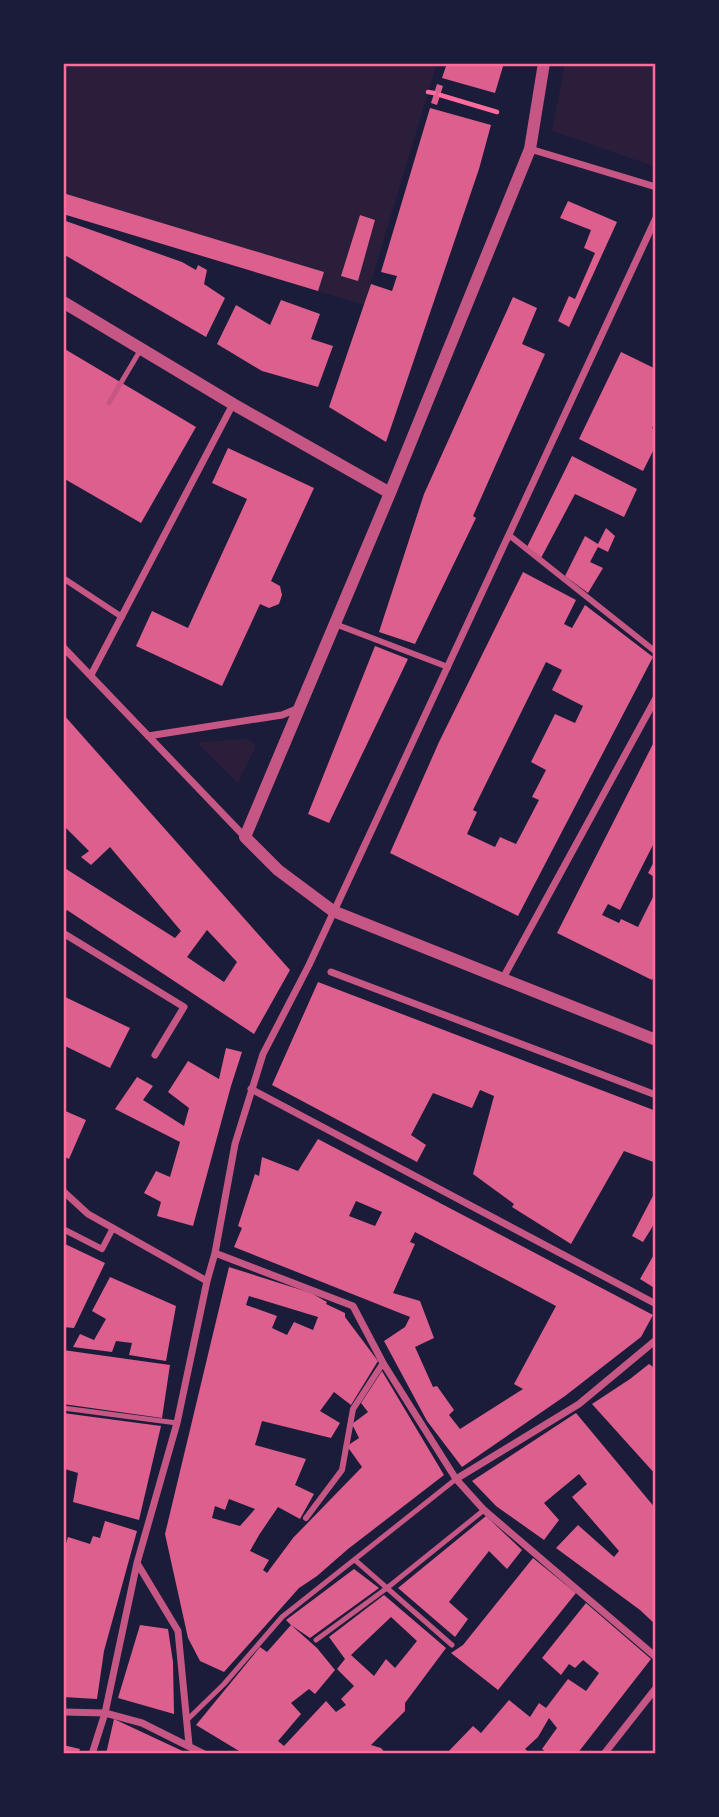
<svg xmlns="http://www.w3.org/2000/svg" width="719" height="1817" font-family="Lato,sans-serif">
<rect width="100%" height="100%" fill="#1b1b3a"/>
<path fill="#2a1e3b" d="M63 63H437L364 305 63 214Z
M565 63H656V167L552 131Z
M248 739 256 746 238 783 198 744 200 742Z"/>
<path fill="#dd5f8e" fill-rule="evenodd" d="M447 63 469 65V63H504L495 93 442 78Z
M437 84 443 86 437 105 431 103Z
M430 108 491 125 479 169 386 442 329 407 371 284 392 291 397 276 381 272Z
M63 193 324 272 318 291 63 214Z
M568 201 617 222 569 327 558 321 569 296 575 299 595 253 584 248 591 230 560 218Z
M360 215 375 220 358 281 341 276Z
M63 220 182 262 196 270 198 265 207 270 204 284 225 298 206 337 63 254Z
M513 297 537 308 522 344 545 354 473 516 476 518 415 644 379 632 424 494Z
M281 300 320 314 311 339 333 346 318 387 262 371 217 344 236 305 270 325Z
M63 348 196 427 141 523 63 478Z
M621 352 656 369V421L652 428 656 430V445L643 471 579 439Z
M228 448 314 488 271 581 280 586 282 595 279 604 269 608 260 604 222 686 136 646 152 611 188 628 247 499 212 483Z
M572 456 637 489 624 517 575 494 541 558 527 547Z
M606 528 615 536 608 552 598 547 590 562 603 568 588 593 565 576 585 536 598 544Z
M523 572 576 600 564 624 572 628 585 605 653 657 518 916 390 853 439 742ZM546 662 562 670 552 690 583 706 575 723 555 714 531 762 546 770 532 797 539 800 516 844 500 837 495 847 467 834 477 812 473 810Z
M375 646 408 659 329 823 308 814Z
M63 714 290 970 254 1034 67 910 63 915V867L175 938 181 931 110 847 91 865 81 857 89 851 63 825ZM207 930 237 962 224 982 187 957Z
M656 738V839L620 910 608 904 602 915 619 923 621 919 638 927 656 891V972L652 980 557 933Z
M656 858V878L648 873Z
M318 982 656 1111V1163L624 1151 571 1244 512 1207 514 1204 473 1174 494 1096 480 1090 472 1108 433 1093 411 1135 426 1145 417 1162 272 1085Z
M63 996 130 1028 110 1068 63 1045Z
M226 1048 242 1052 231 1086 193 1226 157 1216 161 1202 144 1193 156 1171 170 1177 180 1142 115 1109 137 1077 153 1086 143 1100 184 1126 189 1108 168 1092 188 1061 219 1079Z
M63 1110 86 1120 69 1159 63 1156Z
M318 1139 653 1315 641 1337 565 1396 462 1467 427 1421 384 1341 405 1327 410 1317 234 1247 242 1228 238 1226 255 1174 259 1176 262 1157 298 1171ZM356 1201 382 1212 375 1226 349 1216ZM415 1232 556 1306 514 1384 523 1389 460 1429 449 1415 454 1410 437 1386 433 1387 415 1347 434 1338 420 1301 393 1293 415 1244 410 1242Z
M656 1190V1221L643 1242 632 1236Z
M63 1243 105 1263 74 1328 63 1327Z
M656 1251V1289L640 1279Z
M229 1267 311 1293 327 1302 326 1304 345 1313V1317L378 1361 351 1405 334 1392 320 1411 340 1423 331 1438 262 1421 255 1445 306 1459 295 1485 314 1494 300 1519 278 1507 259 1535 250 1551 269 1560 263 1570 267 1573 293 1538 362 1467 347 1446 359 1438 352 1424 368 1412 361 1403 382 1371 444 1475 348 1549 317 1576 299 1588 224 1672 200 1661 188 1638 165 1534ZM249 1296 318 1317 313 1330 294 1322 287 1335 272 1328 277 1316 246 1305ZM229 1499 255 1509 240 1526 212 1518 215 1506 225 1510Z
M110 1277 176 1306 166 1361 129 1355 132 1343 116 1341 112 1352 73 1347 80 1334 94 1340 106 1319 92 1311Z
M63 1350 170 1365 162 1418 63 1404Z
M649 1364 656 1369V1475L592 1404 630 1379Z
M63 1413 161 1426 139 1520 73 1502 78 1473 65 1469 63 1474Z
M576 1413 656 1509V1625L640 1610 556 1548 578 1525 614 1557 619 1551 572 1497 587 1484 579 1474 544 1503 559 1520 544 1540 496 1506 472 1481Z
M486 1516 522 1550 507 1569 489 1551 449 1602 468 1619 455 1637 398 1588Z
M105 1521 137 1531 104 1651 97 1699 63 1697V1553L68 1537 90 1544 93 1536 100 1538Z
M533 1558 576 1593 498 1690 451 1653 463 1645Z
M354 1569 379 1588 310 1638 291 1625 317 1648 335 1670 315 1694 309 1689 291 1703 301 1714 278 1741 284 1746 326 1701 336 1712 346 1705 341 1699 354 1686 337 1669 345 1659 329 1637 384 1595 446 1648 405 1703V1711L371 1745 381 1748 386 1754H244L196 1725 260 1647 267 1652 291 1625 286 1620ZM391 1617 417 1641 395 1668 386 1659 374 1676 351 1655Z
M586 1603 651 1659 577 1754H548L542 1749 557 1728 549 1718 538 1737 525 1749 531 1754H446L473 1726 481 1733 509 1700 530 1717 539 1703 546 1708 568 1679 586 1691 599 1673 583 1660 575 1668 569 1664 561 1675 542 1658Z
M140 1625 168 1629 173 1662 174 1714 118 1698Z
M114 1719 189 1754H106Z
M63 1745 80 1749 78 1754H63Z"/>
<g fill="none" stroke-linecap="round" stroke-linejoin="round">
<path stroke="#ff6b9d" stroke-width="4.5" d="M428 92 434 93
M440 95 497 112"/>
<path stroke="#c65784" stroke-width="5" d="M109 403 141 349
M63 1408 177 1423
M355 1560 452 1645
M316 1640 387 1588 484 1510
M187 1720 224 1684 282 1617 456 1479"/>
<path stroke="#c65784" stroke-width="6" d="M509 535 656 652
M63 578 122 617
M335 624 448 667
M63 1229 102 1249 113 1228
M306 1518 342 1470 353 1409 383 1363"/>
<path stroke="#c65784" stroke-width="7" d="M530 149 656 187
M63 647 245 837
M91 675 233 404
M148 736 282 715 299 708
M63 933 184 1007 155 1055
M331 972 656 1095
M502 980 656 698
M251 1089 656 1304
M63 1191 88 1214 207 1281
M215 1253 353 1306 383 1363 456 1479 484 1510 656 1657
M456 1479 579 1404 656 1340
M137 1563 178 1631 189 1745
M63 1712 105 1713 142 1723 204 1754
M92 1754 105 1713 137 1563 177 1423 207 1281 215 1253 235 1144 263 1054 309 965 656 218
M604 1754 656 1688"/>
<path stroke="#c65784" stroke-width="12" d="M544 63 530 149 390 493 245 837 278 870 333 911 656 1040
M63 302 233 404 390 493"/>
</g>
<rect width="719" height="1817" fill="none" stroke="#1b1b3a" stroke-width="130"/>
<rect x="65" y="65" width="589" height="1687" fill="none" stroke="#ff6b9d" stroke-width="2.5"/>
</svg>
